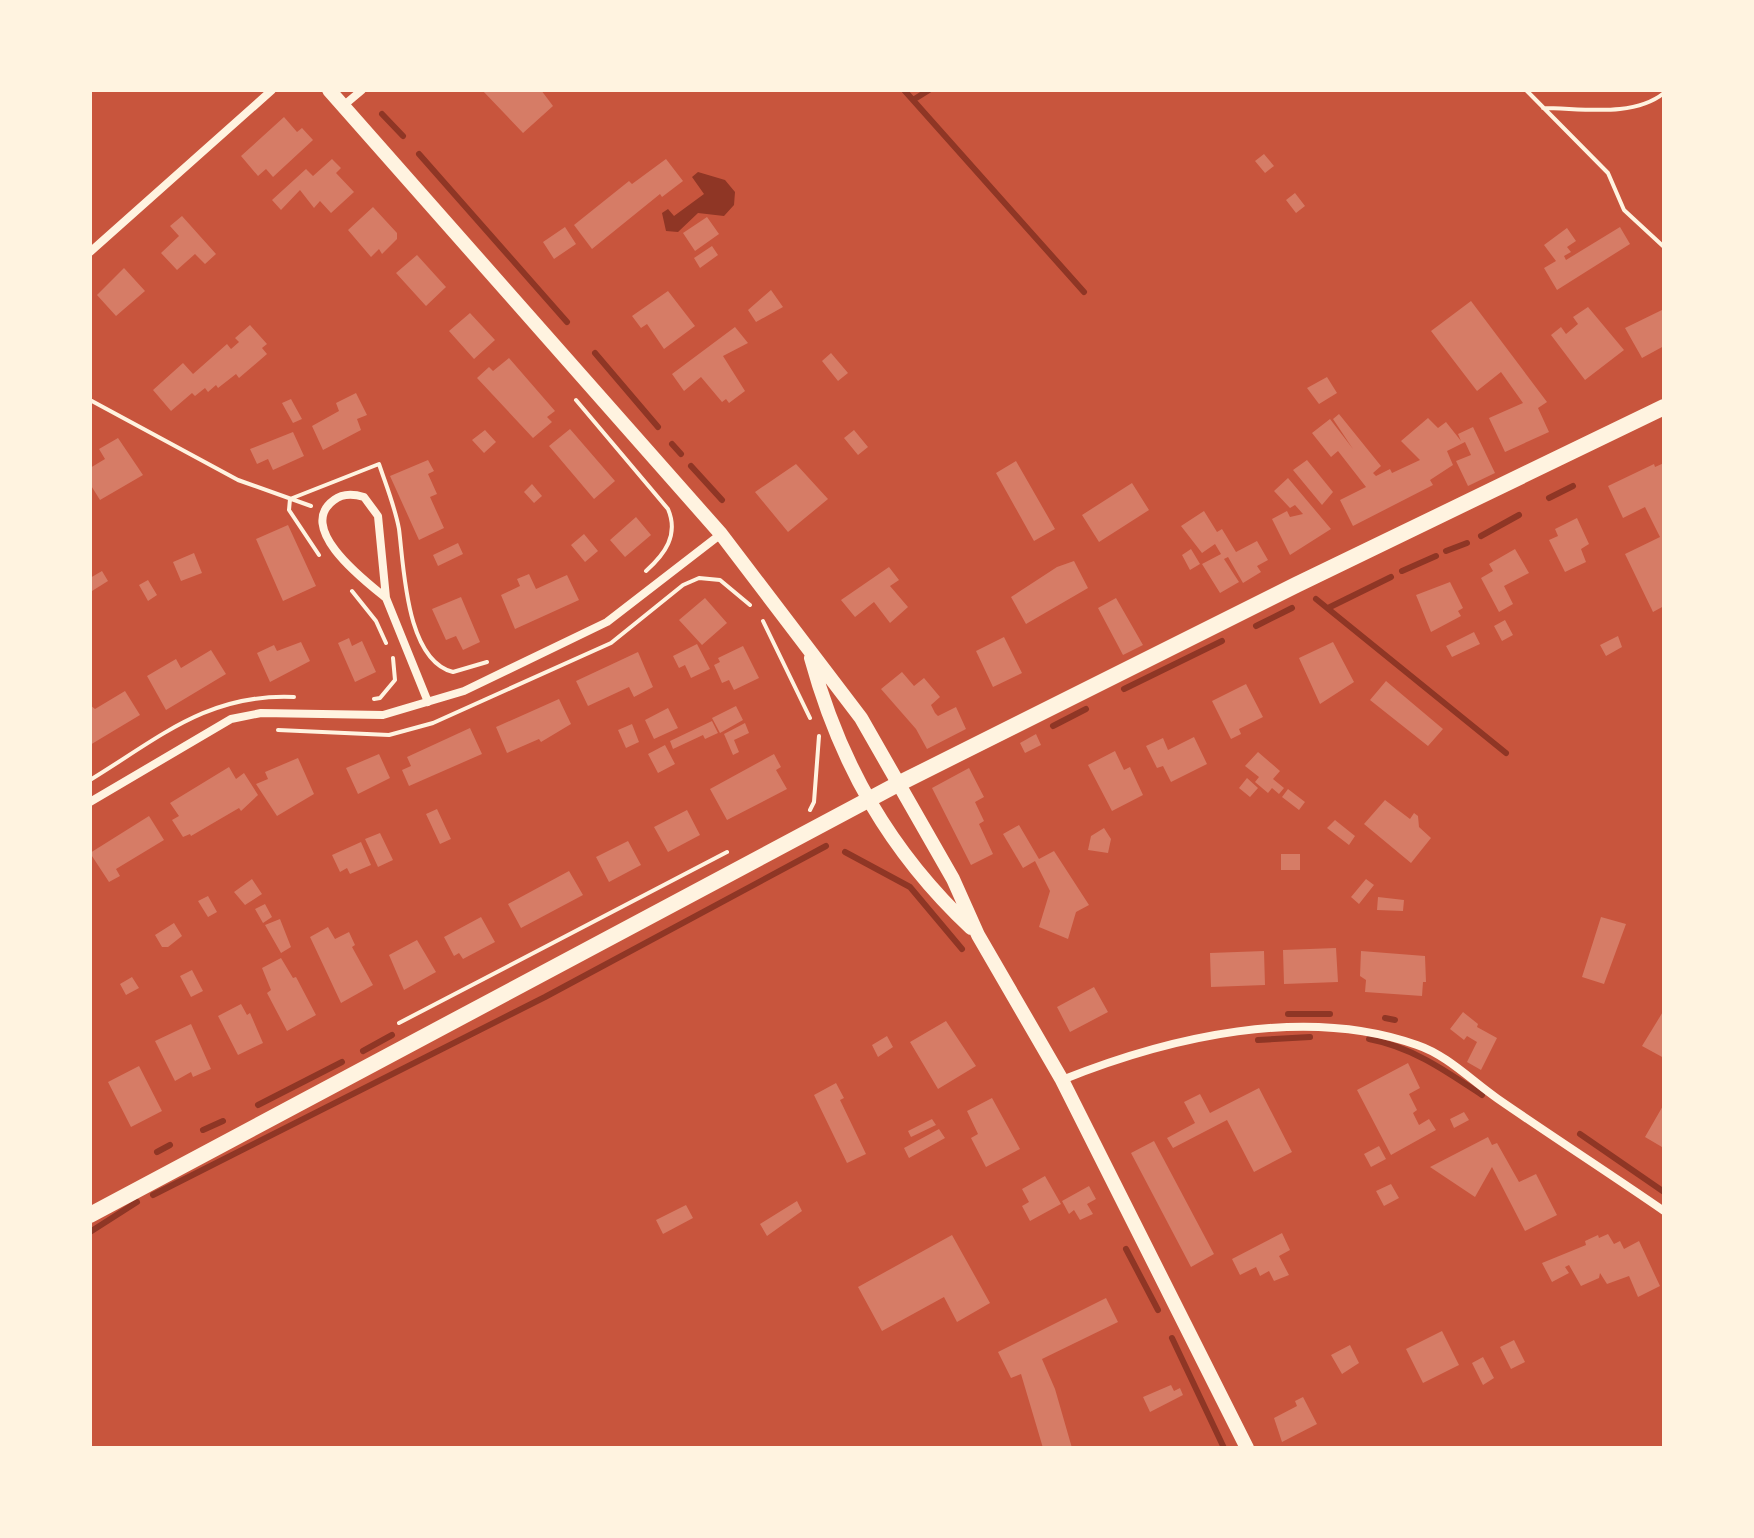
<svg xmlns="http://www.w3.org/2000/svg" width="1754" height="1538" font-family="'PT Sans',sans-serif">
<rect width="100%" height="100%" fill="#c8553d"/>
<path fill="#8f3625" d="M698 172 725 180 735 192 734 205 724 216 698 213 678 232 666 231 662 213 668 209 674 216 704 194 692 177Z"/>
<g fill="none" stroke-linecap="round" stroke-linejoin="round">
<path stroke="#8f3625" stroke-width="6" d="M904 90 1084 292
M913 100 929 90
M382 114 403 136
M419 154 567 322
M595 353 658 427
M672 444 681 454
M691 466 722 500
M1549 498 1573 486
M1481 536 1519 515
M1446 551 1467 543
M1402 571 1436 556
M1316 599 1506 753
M1328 608 1391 577
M1256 626 1292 608
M1124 689 1222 641
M1053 726 1086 709
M845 852 910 887 962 949
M1288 1014H1330
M1385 1018 1395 1020
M1369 1039C1412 1047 1446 1071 1482 1095
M1258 1040 1310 1037
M363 1051 392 1035
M258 1105 342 1062
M203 1130 223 1121
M1580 1134 1664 1192
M157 1152 170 1145
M153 1195 545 997 826 846
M90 1232 137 1202
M1126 1249 1158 1310
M1172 1338 1224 1448"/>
</g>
<path fill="#d67c66" d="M482 90H541L553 106 523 133Z
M284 117 297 132 302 128 313 140 273 177 266 169 258 176 241 156Z
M1264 154 1274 166 1265 173 1255 161Z
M332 159 341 168 336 173 354 192 331 213 320 201 314 208 300 190 281 210 272 200 306 169 313 176Z
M666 159 683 181 662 197 660 194 592 249 574 225 629 181 632 184Z
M1295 193 1305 206 1296 213 1286 200Z
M373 207 397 233V239L382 254 379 249 371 257 348 230Z
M182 216 216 254 205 264 195 254 177 270 161 253 179 236 170 226Z
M707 217 719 234 695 251 683 233Z
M565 227 576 244 554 259 543 242Z
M1620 227 1630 244 1557 290 1544 268 1556 261 1544 245 1567 228 1576 241 1567 247 1571 252 1564 256 1566 260Z
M712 246 718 255 700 268 694 258Z
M417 255 446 287 426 306 396 273Z
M124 268 145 291 116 316 97 295Z
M771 290 783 307 756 322 748 310Z
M668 291 695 326 664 349 647 324 641 328 632 316Z
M1471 301 1547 402 1538 408 1549 432 1505 452 1489 418 1523 403 1501 372 1477 391 1431 331Z
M1588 307 1624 350 1585 380 1551 335 1561 327 1566 334 1578 324 1573 317Z
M1664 309V346L1642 358 1625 328Z
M470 313 495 340 474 359 449 331Z
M250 325 267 344 262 348 267 354 239 378 236 374 218 388 216 385 208 392 205 388 195 396 192 393 171 411 153 390 183 363 193 374 227 344 231 349 239 342 235 338Z
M735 327 748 343 723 356 745 391 729 403 726 399 722 402 701 377 684 391 672 374Z
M831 353 848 373 838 381 822 361Z
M509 358 555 411 547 417 552 422 533 438 477 378 489 367 493 371Z
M1327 377 1337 393 1319 404 1307 388Z
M356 393 367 415 357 419 361 430 323 450 312 426 339 411 336 403Z
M291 399 302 419 293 423 282 403Z
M1339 414 1381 466 1373 473 1376 476 1390 469 1392 473 1420 460 1401 441 1428 418 1438 428 1446 422 1461 441 1458 434 1473 427 1495 473 1468 486 1456 461 1471 455 1465 442 1447 451 1453 465 1430 480 1433 485 1353 526 1340 500 1366 487 1338 451 1331 457 1312 433 1330 419 1353 449 1333 419Z
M570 429 615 481 594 499 549 446Z
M485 430 496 442 484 453 472 440Z
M854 430 868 447 858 455 844 438Z
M293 432 304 456 273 470 268 459 257 464 250 449Z
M118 438 143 475 100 500 90 484V468L105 459 99 449Z
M428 460 434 471 428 474 437 494 430 497 444 528 419 540 390 476Z
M1307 460 1333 492 1322 505 1293 470Z
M1016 461 1055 529 1034 541 996 473Z
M1664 463V606L1653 612 1625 554 1660 537 1645 507 1623 518 1608 486 1654 464 1655 467Z
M796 464 828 499 788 532 755 492Z
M1288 478 1331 529 1290 555 1272 519 1287 511 1290 517 1303 514 1295 505 1290 508 1274 491Z
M1132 483 1149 510 1099 542 1082 515Z
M532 484 542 496 534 503 524 492Z
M1204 511 1217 532 1222 529 1236 552 1257 541 1268 560 1257 566 1261 572 1243 583 1228 557 1224 559 1239 582 1220 593 1202 564 1221 554 1215 544 1202 553 1181 526Z
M636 517 651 535 625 557 610 540Z
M1577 518 1589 544 1581 549 1586 562 1565 572 1549 540 1558 536 1555 529Z
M288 525 316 586 283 601 256 539Z
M584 534 598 551 585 562 571 545Z
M458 543 463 554 438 566 433 555Z
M1191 549 1200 564 1190 570 1182 555Z
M1515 549 1529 573 1504 586 1513 604 1499 612 1481 578 1493 571 1489 564Z
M194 553 202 573 181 581 173 562Z
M1074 561 1088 588 1026 624 1011 597 1057 567Z
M889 567 899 580 890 586 908 607 890 623 874 602 855 617 841 600Z
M102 571 108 581 92 591 90 578Z
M529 574 536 589 567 575 579 600 515 629 501 595 520 586 517 579Z
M148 580 157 595 148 601 139 585Z
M1450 582 1463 608 1458 611 1461 616 1431 632 1416 595Z
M461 597 480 642 463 650 456 636 446 640 432 609Z
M705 598 727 623 702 645 679 620Z
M1116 598 1143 645 1123 655 1098 608Z
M1505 620 1513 635 1502 641 1494 626Z
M1474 632 1480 644 1452 657 1446 646Z
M1618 636 1622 647 1606 656 1600 645Z
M1004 637 1022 673 993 687 976 651Z
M349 638 352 646 362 641 376 672 355 682 338 643Z
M301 642 310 661 270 682 257 653 274 645 277 651Z
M1333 642 1354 682 1320 704 1299 658Z
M697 644 710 669 691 678 685 665 679 668 673 656Z
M743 646 759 678 734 690 729 680 722 683 714 665 720 662 718 658Z
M211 650 226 674 166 710 147 676 176 659 181 668Z
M638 652 653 687 634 697 629 687 588 706 576 681Z
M902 672 914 686 924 678 940 697 931 705 935 713 938 716 956 707 966 729 927 749 916 729 881 689Z
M1386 681 1443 729 1428 746 1370 700Z
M1246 684 1263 717 1239 729 1241 734 1231 739 1212 701Z
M125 691 140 715 90 745V705L95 709Z
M559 699 571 724 541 742 539 739 507 753 496 727Z
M736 706 743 720 720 733 712 718Z
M668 708 678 728 654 739 645 720Z
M712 721 718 733 705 739 703 735 673 749 670 741Z
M745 723 749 733 734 740 739 752 733 755 724 734Z
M632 724 639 742 626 748 618 730Z
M470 728 482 754 409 786 402 770 411 766 407 757Z
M1036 734 1041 745 1025 753 1020 743Z
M1194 737 1207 764 1171 782 1163 766 1157 768 1146 746 1163 738 1168 750Z
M665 745 675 764 658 773 648 754Z
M1115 751 1124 770 1130 767 1143 795 1112 811 1088 765Z
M1258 752 1280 771 1273 779 1284 788 1279 794 1272 788 1268 793 1255 782 1259 777 1245 766Z
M379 754 390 778 358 794 346 768Z
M774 754 781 767 776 770 787 789 727 820 710 789Z
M298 758 314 794 277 816 256 784 268 779 265 772Z
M229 767 236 779 244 773 258 795 241 811 239 808 191 836 190 834 183 837 172 820 179 816 170 803Z
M969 768 984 797 975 802 984 821 979 824 993 854 971 865 932 788Z
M1247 778 1258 788 1250 797 1239 788Z
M1288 789 1305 802 1299 810 1282 797Z
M1385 800 1410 819 1414 813 1418 816 1419 827 1431 838 1411 863 1364 824Z
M437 809 451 839 440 844 426 814Z
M687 810 700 835 668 852 654 827Z
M149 816 164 840 116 869 120 876 109 882 90 853Z
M1335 820 1355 836 1349 845 1327 828Z
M1019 825 1039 859 1054 851 1089 905 1076 912 1068 939 1039 927 1050 891 1035 861 1023 868 1003 834Z
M1104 828 1111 839 1108 853 1088 850 1091 836Z
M380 833 393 860 378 867 365 839Z
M628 841 641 865 609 882 596 857Z
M361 842 371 865 350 874 347 868 340 872 332 855Z
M1281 854H1300V870H1281Z
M569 871 583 895 521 928 508 904Z
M252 879 262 894 245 905 234 892Z
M1366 879 1374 885 1359 904 1351 897Z
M208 896 217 912 208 917 198 901Z
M1378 897 1404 900 1403 911 1377 910Z
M265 904 272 917 263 923 255 909Z
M481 917 495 942 463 959 459 953 454 956 444 937Z
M1601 917 1626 924 1604 984 1582 977Z
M280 919 291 947 281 953 265 925Z
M174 923 182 936 168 947H162L155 935Z
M328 927 335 939 349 932 355 945 352 947 373 985 341 1003 310 937Z
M417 940 436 972 404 990 389 955Z
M1336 948 1338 982 1284 984 1283 950Z
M1264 951 1265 985 1211 987 1210 953Z
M1361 951 1425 956 1426 982H1423L1422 996 1365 992 1366 980 1360 976Z
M281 958 293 978 296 977 316 1015 287 1031 267 993 271 990 262 968Z
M192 970 203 991 191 997 180 976Z
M132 977 139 988 126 995 120 984Z
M1094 987 1108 1012 1070 1032 1057 1007Z
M241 1004 247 1015 250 1013 263 1043 238 1055 218 1016Z
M1664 1010V1058L1642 1046Z
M1463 1012 1478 1024 1477 1027 1497 1038 1481 1070 1467 1062 1477 1042 1467 1036 1464 1040 1450 1029Z
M946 1021 976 1066 938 1089 910 1042Z
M191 1024 211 1069 193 1077 191 1072 175 1081 155 1041Z
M887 1036 893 1047 878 1057 872 1045Z
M1408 1063 1420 1088 1409 1094 1417 1110 1413 1113 1419 1125 1429 1119 1436 1130 1391 1155 1357 1090Z
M139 1066 162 1111 131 1127 108 1082Z
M836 1083 844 1098 840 1100 866 1154 847 1163 814 1095Z
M1259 1088 1292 1152 1254 1172 1227 1120 1173 1148 1167 1138 1195 1123 1184 1102 1200 1094 1210 1113Z
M992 1098 1020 1149 986 1167 971 1138 978 1134 967 1111Z
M1664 1104V1143L1662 1147 1645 1137Z
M1464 1112 1469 1120 1454 1128 1450 1119Z
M932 1119 936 1125 911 1137 908 1131Z
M939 1129 945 1138 909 1158 904 1148Z
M1488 1137 1492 1145 1497 1143 1519 1182 1536 1174 1557 1215 1525 1231 1492 1167 1475 1197 1430 1167Z
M1154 1141 1214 1254 1191 1267 1131 1153Z
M1379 1146 1386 1159 1371 1167 1364 1154Z
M1045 1176 1061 1204 1030 1221 1022 1206 1029 1202 1022 1189Z
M1391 1184 1399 1198 1384 1206 1376 1191Z
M1089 1186 1096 1199 1087 1204 1093 1214 1080 1220 1074 1210 1069 1214 1062 1201Z
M797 1201 802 1211 767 1236 760 1224Z
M686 1205 693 1218 663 1234 656 1220Z
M1282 1233 1290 1250 1279 1256 1289 1275 1274 1281 1269 1271 1260 1276 1256 1267 1240 1275 1232 1259Z
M1608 1234 1614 1244 1620 1241 1624 1249 1639 1241 1660 1286 1638 1297 1629 1276 1607 1284 1600 1273 1599 1278 1581 1286 1569 1265 1565 1267 1569 1273 1552 1282 1542 1263 1586 1245 1585 1241 1598 1235 1599 1238Z
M952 1235 990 1303 957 1322 944 1297 882 1331 858 1287Z
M1106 1298 1118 1322 1042 1359 1055 1389 1072 1448H1043L1021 1374 1011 1378 998 1352Z
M1442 1331 1459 1365 1423 1383 1406 1349Z
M1514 1340 1525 1362 1511 1369 1500 1347Z
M1350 1345 1359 1363 1342 1374 1331 1355Z
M1483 1357 1494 1378 1483 1385 1472 1363Z
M1171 1385 1174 1391 1180 1388 1183 1395 1150 1412 1143 1397Z
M1303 1397 1317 1424 1282 1442 1274 1418 1297 1406 1295 1401Z"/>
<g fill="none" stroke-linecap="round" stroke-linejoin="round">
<path stroke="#fff3e0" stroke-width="4" d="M1526 90 1608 173 1624 210 1664 247
M1543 108C1581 108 1633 118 1664 93
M90 400 238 480 311 506
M576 400 668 509C679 535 665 554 646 571
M319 555 289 510 290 499 379 464C386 485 395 507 399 529 404 568 406 660 453 672L487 662
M352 591 376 621 386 643
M763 621 810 718
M374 699 380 698 395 680 393 658
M278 730 389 735 433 723 611 643 683 585 699 578 720 580 750 605
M90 780C159 738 208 693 294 697
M810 810 814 802 819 736
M399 1023 727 852"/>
<path stroke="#fff3e0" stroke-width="8" d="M343 106 362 90
M90 252 272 90
M386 598C365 581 295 528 334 500 343 493 354 494 364 497L378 516 386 598 428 702
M90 802 231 719 261 713 383 715 464 691 607 622 721 534
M1062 1080C1169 1037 1305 1005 1417 1045 1447 1055 1472 1081 1498 1099 1553 1137 1609 1173 1664 1211"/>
<path stroke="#fff3e0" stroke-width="14" d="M329 90 721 534 861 718 953 879 978 935 1062 1080 1247 1448
M811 658C840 764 890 852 971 928"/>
<path stroke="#fff3e0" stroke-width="16" d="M90 1215 898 784 1296 585 1664 407"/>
</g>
<rect width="1754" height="1538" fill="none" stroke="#fff3e0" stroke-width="184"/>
</svg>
